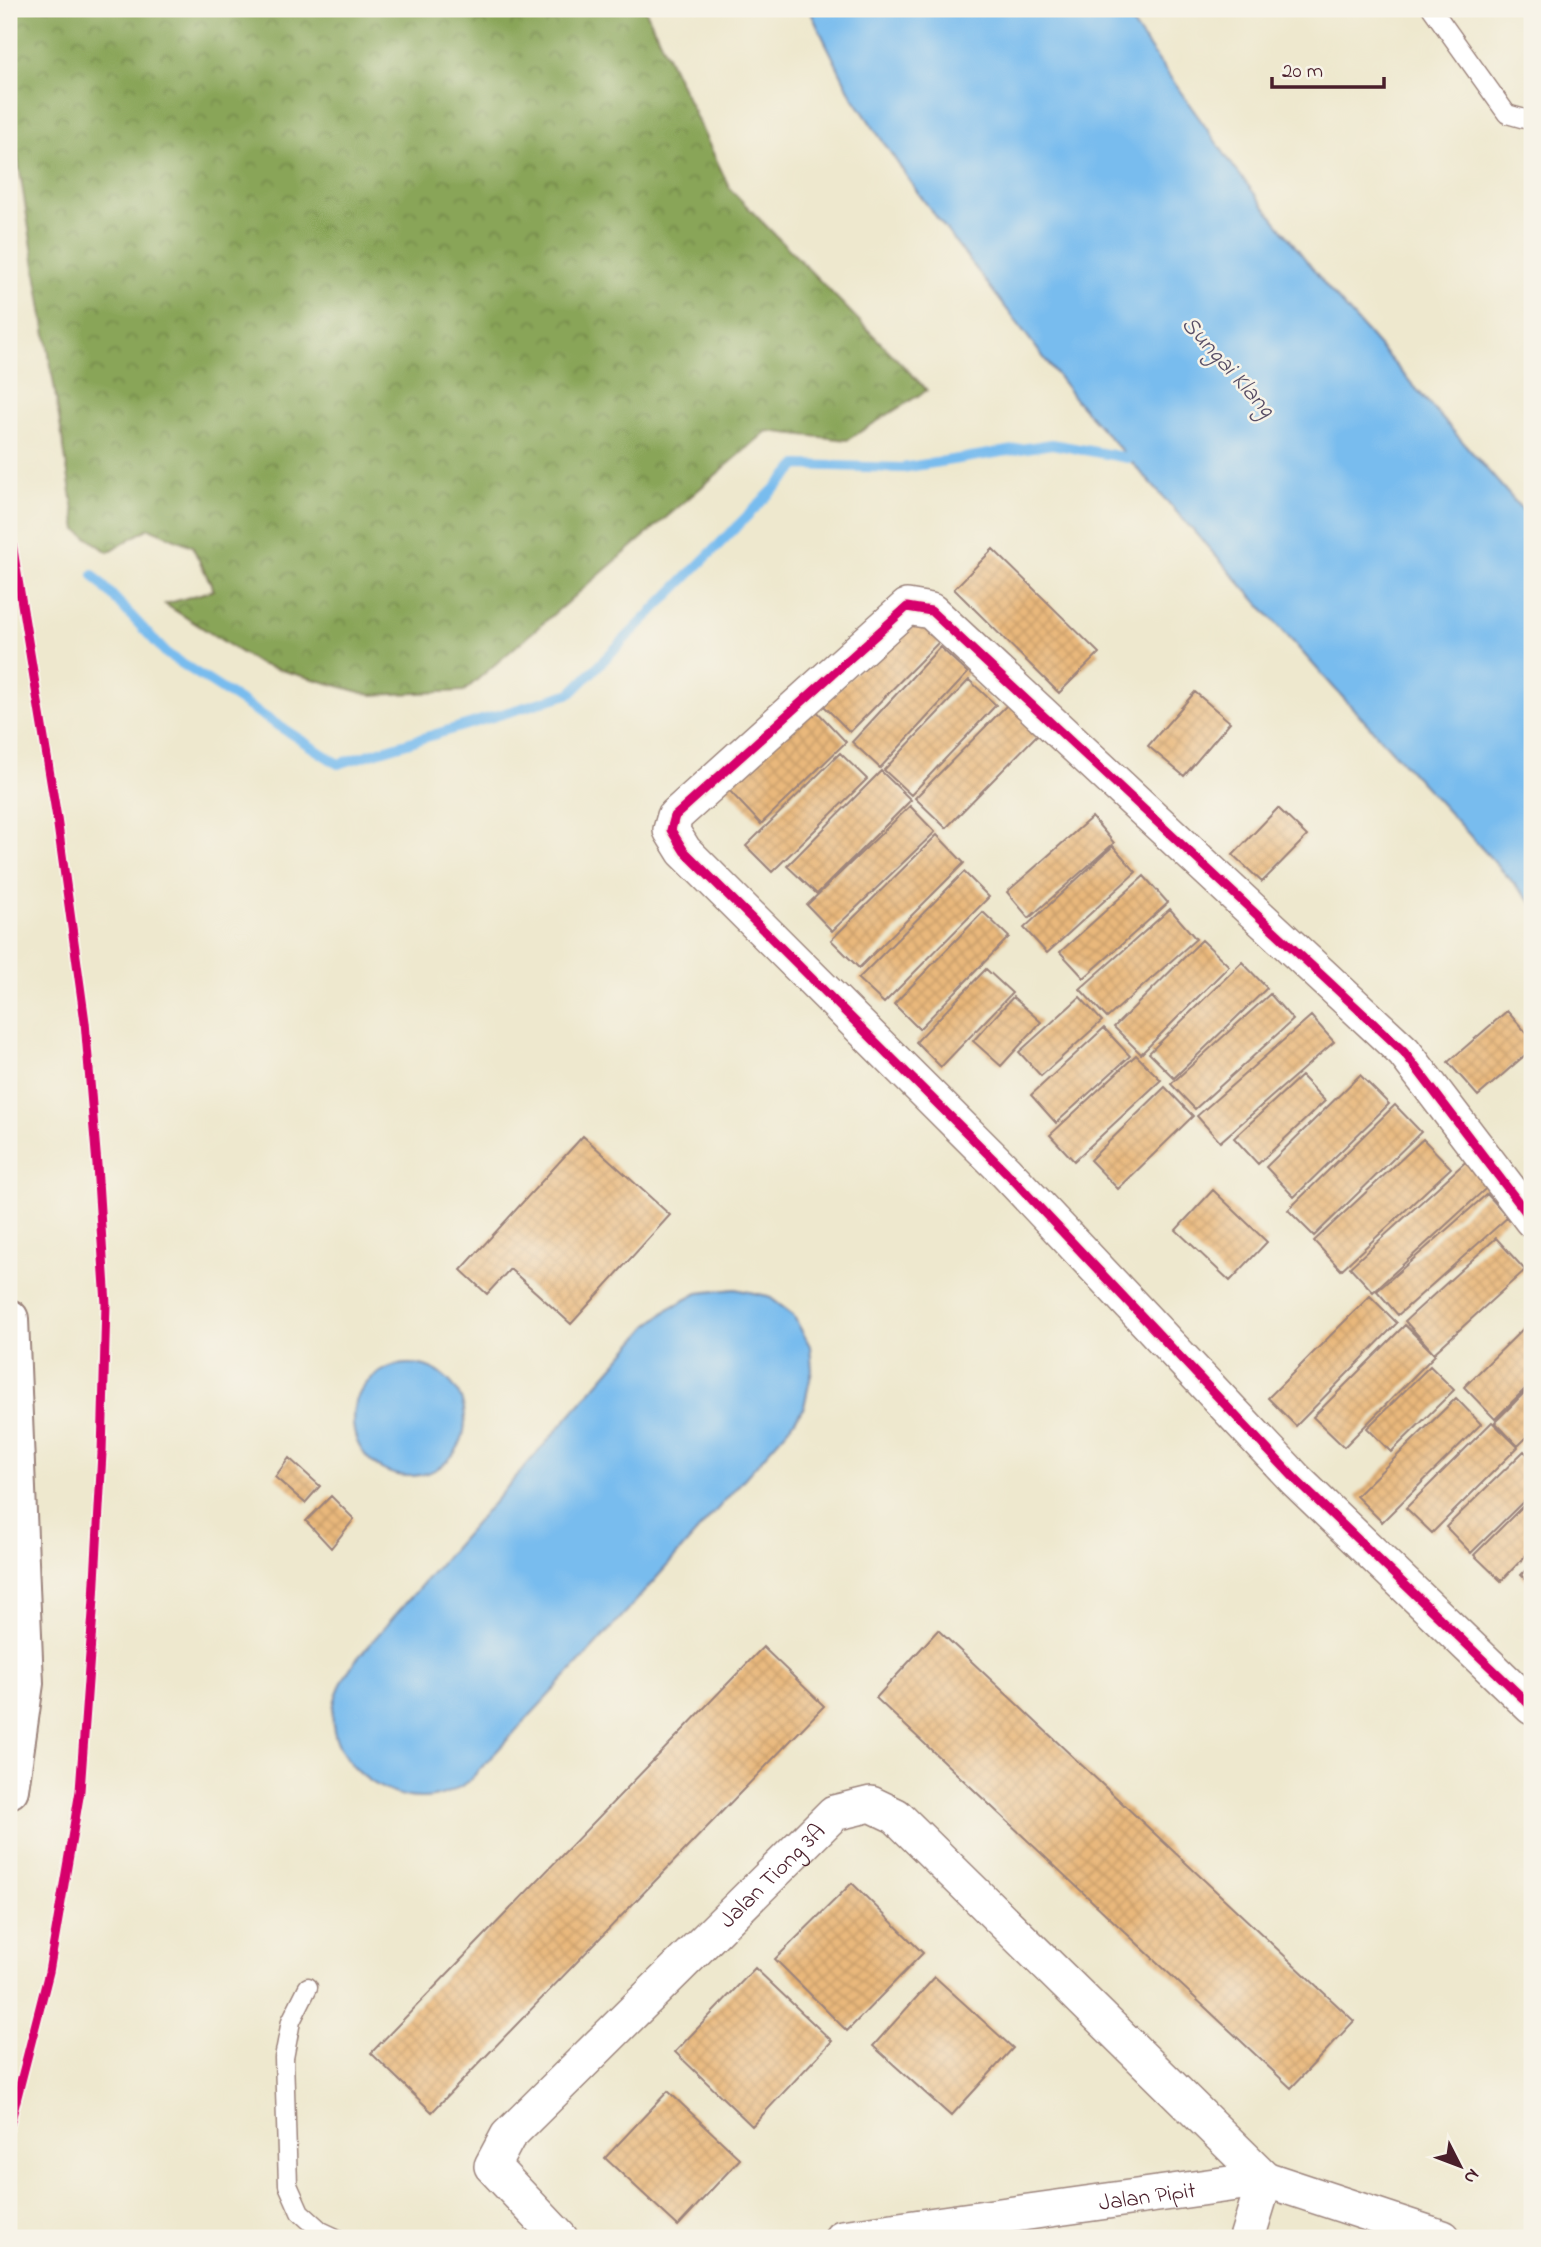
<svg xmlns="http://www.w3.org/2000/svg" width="1541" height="2247" font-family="'Indie Flower',sans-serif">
<defs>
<pattern id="forest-crowns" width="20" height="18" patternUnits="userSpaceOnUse" patternTransform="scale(1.75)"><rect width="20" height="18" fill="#89a558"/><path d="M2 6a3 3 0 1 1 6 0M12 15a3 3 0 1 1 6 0" fill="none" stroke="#728649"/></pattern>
<pattern id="building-cross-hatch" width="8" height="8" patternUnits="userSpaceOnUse" patternTransform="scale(1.75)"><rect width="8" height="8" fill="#e9b87b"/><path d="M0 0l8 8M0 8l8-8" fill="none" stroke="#c99e6a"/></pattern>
</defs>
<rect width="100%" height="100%" fill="#f7f3e8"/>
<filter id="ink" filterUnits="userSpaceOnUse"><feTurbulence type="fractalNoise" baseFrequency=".0143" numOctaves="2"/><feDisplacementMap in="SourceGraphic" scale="14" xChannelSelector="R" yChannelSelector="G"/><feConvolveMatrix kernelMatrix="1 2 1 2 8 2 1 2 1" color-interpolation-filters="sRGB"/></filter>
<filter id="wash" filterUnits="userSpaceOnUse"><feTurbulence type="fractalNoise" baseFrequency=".00686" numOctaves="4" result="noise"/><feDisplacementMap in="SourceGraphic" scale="28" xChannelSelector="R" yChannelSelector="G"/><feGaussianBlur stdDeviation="1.57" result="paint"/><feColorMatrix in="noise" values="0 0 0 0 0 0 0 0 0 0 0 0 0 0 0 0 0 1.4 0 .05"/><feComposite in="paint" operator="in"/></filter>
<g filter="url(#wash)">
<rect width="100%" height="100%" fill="#eee8ce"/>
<path fill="url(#forest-crowns)" stroke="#6a6242" stroke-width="2" d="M9 9H645L730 189 927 390 847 440 767 431 464 691 371 695 259 664 165 604 214 590 192 546 149 528 108 552 77 530 9 103Z"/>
<path fill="#78bcee" stroke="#616e8c" stroke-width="2" d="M809 9H1122L1233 166 1327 287 1532 521V903L1337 691 1077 401 918 193 852 96Z
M735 1289 768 1296 793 1315 810 1346 812 1370 804 1407 790 1427 628 1610 468 1782C457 1789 446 1795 433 1797 392 1804 343 1772 334 1731 328 1704 341 1681 355 1661L648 1326 668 1309 698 1293Z
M353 1420a56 56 0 1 1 112 0a56 56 0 1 1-112 0Z"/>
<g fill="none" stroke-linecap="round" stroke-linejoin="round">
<path stroke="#78bcee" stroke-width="10" d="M93 575 167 654 338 764 571 693 798 465 902 468 1052 444 1128 458 1139 455"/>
</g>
<g id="blocks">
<path fill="url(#building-cross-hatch)" d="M993 549 1099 653 1059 693 954 589Z
M913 615 940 641 850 732 823 705Z
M940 647 968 673 880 768 852 742Z
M969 680 996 705 911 795 884 770Z
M1195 692 1230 722 1184 776 1148 746Z
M1010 702 1040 732 946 828 915 798Z
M811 705 846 742 761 824 726 787Z
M840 753 867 779 772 872 746 846Z
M881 771 911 800 817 894 787 866Z
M910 806 935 832 832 931 807 905Z
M1278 808 1307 836 1262 882 1233 855Z
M1092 817 1114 843 1029 918 1007 892Z
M937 835 964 863 859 968 831 940Z
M1113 846 1136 872 1047 953 1024 928Z
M964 872 989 897 884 1003 858 979Z
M1144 876 1168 903 1084 978 1060 952Z
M1170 909 1196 939 1107 1018 1080 989Z
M983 912 1009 937 919 1029 894 1004Z
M1202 940 1229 966 1141 1054 1114 1027Z
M1242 962 1267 988 1174 1078 1149 1053Z
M986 969 1012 993 941 1067 916 1042Z
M1270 994 1293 1020 1195 1109 1171 1084Z
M1013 997 1041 1022 1001 1066 973 1041Z
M1080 997 1102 1021 1041 1076 1019 1052Z
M1507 1011 1532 1039V1049L1478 1096 1448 1062Z
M1311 1016 1334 1042 1220 1142 1197 1116Z
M1104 1028 1130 1056 1056 1123 1031 1095Z
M1136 1055 1161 1080 1074 1161 1050 1135Z
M1360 1075 1389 1104 1294 1197 1266 1167Z
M1301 1076 1325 1101 1258 1164 1234 1138Z
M1165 1087 1193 1116 1118 1189 1090 1160Z
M1395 1105 1421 1132 1314 1236 1288 1210Z
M583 1136 670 1215 571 1324 510 1269 487 1294 461 1270Z
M1423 1139 1451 1168 1341 1270 1314 1241Z
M1472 1156 1494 1181 1373 1292 1350 1267Z
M1213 1190 1267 1242 1230 1281 1176 1230Z
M1487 1194 1508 1217 1398 1315 1377 1291Z
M1496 1238 1525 1270 1434 1353 1405 1321Z
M1370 1296 1397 1323 1296 1426 1268 1398Z
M1532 1320V1382L1495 1419 1464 1387Z
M1405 1325 1435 1355 1344 1447 1313 1417Z
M1430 1366 1454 1390 1391 1452 1367 1428Z
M1532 1385V1432L1518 1446 1495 1422Z
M1456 1398 1481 1424 1382 1522 1356 1496Z
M1492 1422 1518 1447 1432 1533 1406 1508Z
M1524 1451 1532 1459V1493L1471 1553 1446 1527Z
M289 1458 320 1486 305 1503 275 1477Z
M331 1496 354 1519 331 1548 306 1521Z
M1532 1497V1549L1501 1581 1474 1555Z
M1532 1563V1586L1521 1575Z
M938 1630 1354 2021 1291 2088 876 1698Z
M763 1647 824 1706 432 2112 371 2053Z
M852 1883 923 1953 847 2031 775 1959Z
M755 1968 832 2041 752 2126 675 2052Z
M935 1977 1013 2048 951 2116 873 2046Z
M668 2091 740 2159 678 2226 605 2158Z"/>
</g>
</g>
<g filter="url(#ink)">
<use href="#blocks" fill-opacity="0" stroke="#9c847c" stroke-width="2"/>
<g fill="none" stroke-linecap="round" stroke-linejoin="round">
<defs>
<path id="service" d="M1432 9 1507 114 1532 121
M308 1987 291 2021 284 2058 288 2185 300 2212 321 2231 336 2238"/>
<g id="minor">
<path d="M1532 1220 1404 1052 931 611 907 607 675 816 671 830 684 851 1006 1172 1296 1480 1532 1707"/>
<path id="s1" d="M560 2238 492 2166 508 2136 834 1813 871 1804 896 1816 1265 2179"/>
<path id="s2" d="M842 2238 1265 2179 1443 2238"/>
<path d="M1247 2238 1265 2179"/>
</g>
<path id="motorway" d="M9 1319 24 1683 9 1789"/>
</defs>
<use href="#service" stroke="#9c847c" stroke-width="21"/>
<use href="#minor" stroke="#9c847c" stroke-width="38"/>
<use href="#motorway" stroke="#9c847c" stroke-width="42"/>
<use href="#service" stroke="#fff" stroke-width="18"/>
<use href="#minor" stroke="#fff" stroke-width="35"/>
<use href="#motorway" stroke="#fff" stroke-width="38"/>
<defs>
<path id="cycleway" d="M9 525 57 818 85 1022 97 1165 106 1304 102 1453 94 1599 80 1791 49 1972 9 2128
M1532 1220 1404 1052 931 611 907 607 675 816 671 830 684 851 1006 1172 1296 1480 1532 1707"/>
</defs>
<use href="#cycleway" stroke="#f7f3e8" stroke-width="13"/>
<use href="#cycleway" stroke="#d6006c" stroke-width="9"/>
</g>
</g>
<g text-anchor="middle" stroke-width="5" stroke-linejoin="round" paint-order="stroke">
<g font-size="23" fill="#4a1f2b" stroke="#f7f3e8">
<text dy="8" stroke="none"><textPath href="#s1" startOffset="504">Jalan Tiong 3A</textPath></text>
<text dy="8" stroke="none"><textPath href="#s2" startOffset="308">Jalan Pipit</textPath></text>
</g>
<g font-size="24" font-style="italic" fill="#584e66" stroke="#f7f3e8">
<text transform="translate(1229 366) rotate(48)" y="8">Sungai Klang</text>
</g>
</g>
<rect width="1541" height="2247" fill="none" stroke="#f7f3e8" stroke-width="35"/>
<g transform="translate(1460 2166) rotate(132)" stroke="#f7f3e8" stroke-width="5" paint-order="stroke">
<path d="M0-5L12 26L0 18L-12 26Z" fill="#4a1f2b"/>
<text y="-10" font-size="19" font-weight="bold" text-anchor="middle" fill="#4a1f2b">N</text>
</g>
<path d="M1272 77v10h112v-10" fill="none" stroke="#4a1f2b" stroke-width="3.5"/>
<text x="1282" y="77" font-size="21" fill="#4a1f2b" stroke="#f7f3e8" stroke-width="5" paint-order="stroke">20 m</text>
</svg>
